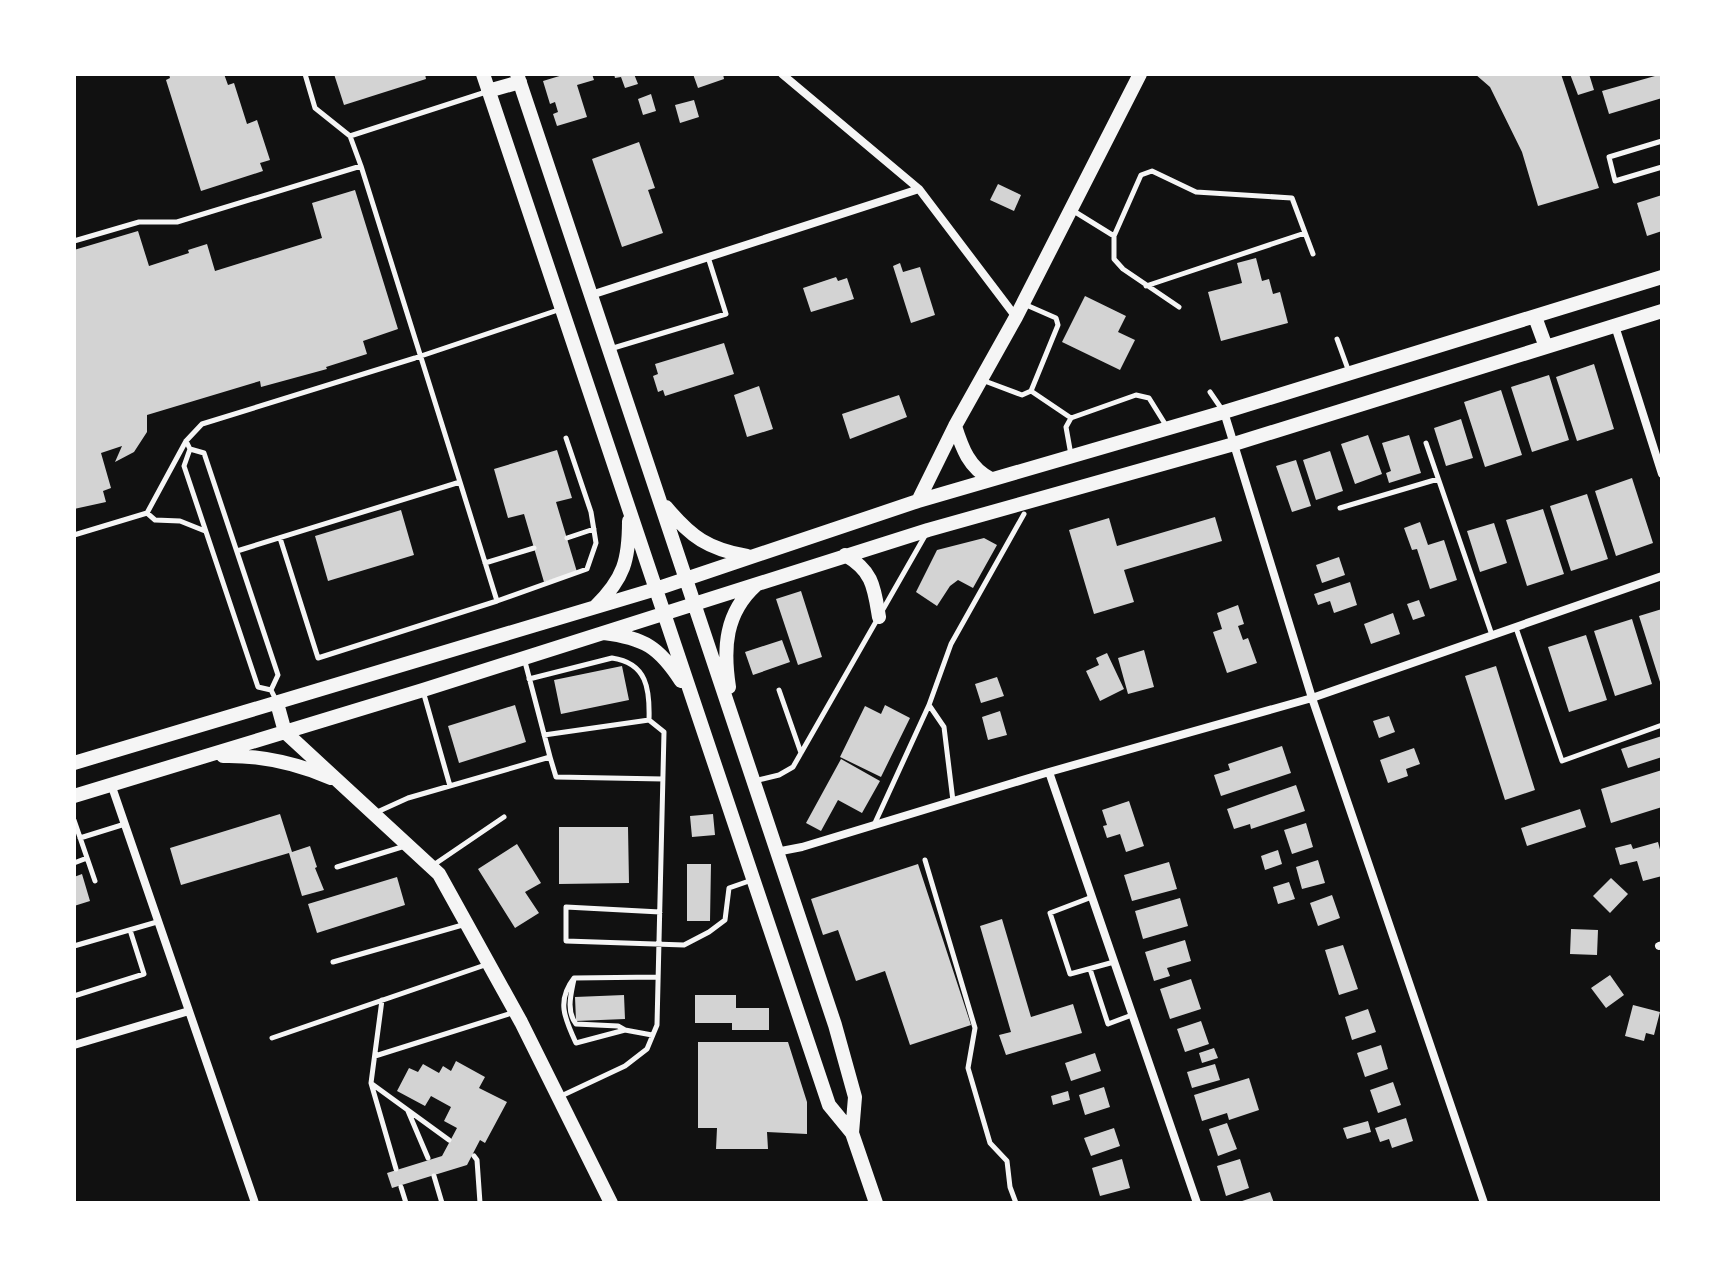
<svg xmlns="http://www.w3.org/2000/svg" width="1736" height="1277" font-family="'Varela Round',sans-serif">
<rect width="100%" height="100%" fill="#111"/>
<path fill="#d3d3d3" d="M169 74H224L228 85 234 83 247 124 257 120 270 160 260 163 263 171 201 191 166 80 170 78Z
M334 74H425L426 79 344 105Z
M566 74H592L594 80 577 85 587 117 557 126 553 114 558 112 555 102 550 104 543 81Z
M614 74H634L638 84 625 88 621 77 615 78Z
M693 74H723L724 79 698 88Z
M1475 74H1561L1599 188 1538 206 1522 152 1490 87Z
M1570 74H1589L1594 90 1578 95Z
M1662 74V98L1609 114 1602 91Z
M651 94 656 111 643 115 638 99Z
M694 100 699 117 680 123 675 105Z
M639 142 655 188 648 190 663 233 622 247 592 159Z
M998 184 1021 195 1014 211 990 200Z
M355 190 398 329 363 341 367 354 326 367 327 369 261 387 260 381 147 415V432L134 452 115 462 122 446 101 453 111 488 103 491 106 502 74 509V250L138 231 149 266 189 253 188 250 207 244 215 271 322 238 312 203Z
M1662 195V231L1647 236 1637 203Z
M1256 258 1262 281 1269 279 1273 294 1280 292 1288 323 1221 341 1208 292 1242 283 1237 263Z
M900 263 903 272 920 267 935 315 911 323 893 266Z
M836 277 838 281 847 278 854 299 811 312 803 288Z
M1085 296 1126 316 1118 332 1135 340 1120 370 1062 342Z
M724 343 734 374 665 396 663 390 658 392 653 376 658 374 655 364Z
M1594 364 1614 429 1577 441 1556 377Z
M1549 375 1569 440 1532 452 1511 387Z
M759 386 773 429 747 437 734 395Z
M1501 390 1522 455 1485 467 1464 402Z
M899 395 907 417 850 439 842 414Z
M1461 419 1473 458 1446 466 1434 428Z
M1368 435 1382 474 1355 484 1341 444Z
M1409 435 1421 473 1389 483 1386 473 1391 471 1382 443Z
M557 450 572 498 556 502 577 572 544 582 524 514 508 518 494 469Z
M1330 451 1343 491 1316 500 1303 460Z
M1296 460 1311 506 1292 512 1276 466Z
M1632 478 1653 543 1616 556 1595 491Z
M1587 494 1608 559 1571 571 1550 506Z
M1543 509 1564 574 1527 586 1506 520Z
M401 510 414 555 328 581 315 536Z
M1215 517 1222 541 1124 570 1134 602 1094 614 1069 530 1109 518 1117 546Z
M1420 522 1428 545 1444 540 1457 580 1430 589 1417 549 1412 550 1404 528Z
M1494 523 1507 563 1480 572 1467 531Z
M984 538 997 545 973 588 958 580 950 586 937 606 916 592 937 550Z
M1339 557 1345 575 1322 583 1316 565Z
M1350 582 1357 605 1334 613 1330 601 1318 605 1314 594Z
M801 591 822 657 798 665 776 599Z
M1419 600 1425 616 1413 620 1407 604Z
M1238 605 1244 624 1238 626 1243 640 1248 638 1257 663 1227 673 1213 632 1222 629 1217 613Z
M1662 609V685H1661L1639 616Z
M1393 613 1400 634 1371 644 1364 624Z
M1632 619 1652 684 1615 696 1594 631Z
M1586 635 1607 700 1569 712 1548 647Z
M782 640 790 662 753 675 745 652Z
M1144 650 1154 687 1128 694 1118 658Z
M1107 653 1124 689 1100 701 1086 671 1099 665 1096 658Z
M622 666 629 700 561 714 554 680Z
M1496 666 1535 790 1505 800 1465 676Z
M997 677 1004 696 981 703 975 684Z
M515 705 526 742 459 763 448 726Z
M885 705 910 718 881 777 840 757 865 706 881 714Z
M1000 711 1007 735 988 740 982 717Z
M1389 716 1395 732 1379 738 1373 721Z
M1662 736V757L1628 768 1621 749Z
M1282 746 1291 773 1221 796 1214 775 1230 770 1228 764Z
M1414 748 1420 764 1406 769 1408 776 1388 783 1380 760Z
M841 759 880 781 862 813 838 800 821 831 806 823Z
M1662 770V807L1611 823 1601 789Z
M1296 785 1305 811 1251 829 1250 824 1234 829 1227 809Z
M1129 801 1144 846 1126 852 1120 834 1107 838 1103 826 1107 825 1102 810Z
M1580 809 1586 827 1527 846 1521 828Z
M280 814 292 852 310 846 317 867 315 868 324 890 302 896 289 853 181 885 170 848Z
M713 814 715 835 692 837 690 816Z
M1306 823 1313 847 1292 854 1284 830Z
M559 827H628L629 883 559 884Z
M1658 842 1662 857V876L1643 881 1637 861 1620 865 1615 848 1631 844 1633 849Z
M517 844 541 883 525 892 539 913 515 928 478 869Z
M1278 850 1282 864 1265 870 1261 856Z
M1318 860 1325 883 1302 889 1296 867Z
M1169 862 1177 889 1132 901 1124 875Z
M687 864H711L710 921H687Z
M918 864 971 1025 910 1045 885 971 856 981 838 930 823 935 811 899Z
M82 874 90 901 74 906V877Z
M397 877 405 905 317 933 308 904Z
M1611 878 1628 894 1610 913 1593 896Z
M1289 882 1295 899 1278 904 1273 887Z
M1332 895 1340 918 1318 926 1310 903Z
M1180 898 1188 926 1143 939 1135 911Z
M1002 919 1031 1017 1073 1004 1082 1033 1006 1055 999 1035 1011 1032 980 926Z
M1571 929 1598 930 1597 955 1570 954Z
M1185 940 1191 961 1167 968 1170 976 1154 981 1145 952Z
M1343 945 1358 989 1339 995 1325 950Z
M1610 975 1624 995 1606 1008 1591 988Z
M1191 979 1201 1009 1170 1019 1160 989Z
M624 995 625 1019 576 1021 575 997Z
M695 995H736V1008H769V1030H732V1023H695Z
M1633 1005 1660 1012 1654 1035 1646 1033 1644 1041 1625 1036Z
M1368 1009 1376 1032 1352 1040 1345 1017Z
M1201 1021 1209 1044 1185 1052 1177 1029Z
M698 1042H788L807 1102V1134L767 1132 768 1149H716L717 1128H698Z
M1381 1045 1388 1069 1365 1077 1357 1053Z
M1214 1048 1218 1058 1202 1063 1199 1053Z
M1095 1053 1101 1071 1071 1081 1065 1063Z
M456 1061 485 1077 479 1088 507 1102 485 1143 480 1140 467 1165 392 1188 387 1173 442 1156 457 1128 444 1121 451 1107 431 1096 425 1106 397 1091 409 1068 418 1072 423 1064 439 1073 443 1066 451 1071Z
M1215 1064 1220 1080 1192 1088 1187 1072Z
M1249 1078 1259 1110 1229 1120 1227 1113 1202 1121 1194 1095Z
M1393 1082 1401 1105 1378 1113 1370 1090Z
M1104 1087 1110 1107 1085 1115 1079 1095Z
M1068 1091 1070 1100 1053 1105 1051 1096Z
M1406 1118 1413 1141 1392 1148 1389 1139 1380 1142 1375 1128Z
M1368 1121 1371 1132 1347 1139 1343 1128Z
M1227 1123 1237 1149 1218 1156 1209 1129Z
M1114 1128 1120 1146 1091 1156 1084 1138Z
M1122 1159 1130 1188 1100 1196 1092 1168Z
M1240 1159 1249 1188 1226 1196 1217 1166Z
M1270 1192 1274 1203H1239V1202Z"/>
<g fill="none" stroke-linecap="round" stroke-linejoin="round">
<path stroke="#f5f5f5" stroke-width="5" d="M305 74 315 108 350 136 361 166
M350 136 486 92
M1662 141 1609 157 1615 181 1662 167
M1072 210 1114 236V259L1123 269 1179 307
M1114 236 1141 175 1152 171 1196 192 1292 198 1313 254
M74 241 139 222H177L361 166 460 482 237 551
M1146 286 1305 233
M1337 339 1349 372
M610 349 726 314 708 257
M982 380 1022 395 1031 391 1058 325 1056 318 1024 304
M1031 391 1071 418
M1210 392 1223 411
M186 441 190 449 184 466 258 687 271 690
M1426 443 1492 635
M190 449 204 453 278 675 271 690 277 702
M1071 455 1066 427 1071 418 1136 395 1149 398 1167 427
M1340 508 1438 479
M147 513 155 520 180 521 205 531
M74 535 147 513 186 441 202 424 415 358 561 309
M280 538 318 658 497 601 460 482
M567 538 594 529
M485 563 534 548
M497 601 587 569 596 543 591 512 566 438
M1516 628 1562 761 1662 725
M529 679 612 658C647 663 650 689 649 720
M779 690 801 753
M423 691 450 786
M929 705 944 727 953 801
M544 735 649 720 664 732 657 1025 647 1049 625 1066 559 1097
M550 757 556 777 663 779
M754 781 779 775 793 767 926 534
M375 813 408 798 550 757 524 658
M74 820 95 881
M874 825 929 705 951 644 1024 514
M80 838 125 824
M925 860 975 1028 968 1068 990 1143 1007 1161 1010 1187 1016 1203
M74 863 87 858
M432 866 504 817
M337 867 405 846
M1092 897 1050 913 1070 974 1114 962
M660 912 566 907V941L684 945 709 932 725 920 729 888 752 880
M74 946 157 922
M333 962 466 924
M1090 969 1108 1024 1132 1015
M574 979C571 994 566 1011 576 1024L618 1026 625 1030
M74 996 144 974 130 930
M382 1000 371 1083 396 1169
M652 1035 625 1030 576 1043C565 1019 556 1001 574 978L658 977
M272 1038 488 964
M375 1056 515 1012
M372 1084 449 1140
M408 1111 428 1158
M474 1156 477 1160 480 1203
M434 1176 442 1203
M401 1187 406 1203"/>
<path stroke="#f5f5f5" stroke-width="8" d="M782 74 919 189 1016 317
M591 295 919 189
M1615 326 1662 474
M1224 412 1312 698 1484 1203
M1049 772 1197 1203
M111 784 255 1203
M776 852 802 847 1049 772 1312 698 1662 576
M1659 946 1662 945
M74 1045 189 1011"/>
<path stroke="#f5f5f5" stroke-width="14" d="M483 74 829 1105 852 1133 876 1203
M517 74 835 1025 855 1097 852 1133
M488 91 520 82
M1535 317 1546 347
M955 426C962 448 969 468 991 479
M918 501 955 426 1016 317 1140 74
M666 507C691 537 708 549 747 556
M845 555C873 571 874 587 879 617
M596 606C624 578 629 560 629 521
M604 633C644 638 659 647 681 681
M729 687C723 648 725 613 756 585
M277 703 285 732 439 874 521 1022 611 1203
M223 756C260 755 296 763 331 778
M74 763 656 589 918 501 1224 412 1662 277
M74 796 423 690 928 530 1234 444 1662 311"/>
</g>
<rect width="1736" height="1277" fill="none" stroke="#ffffff" stroke-width="152"/>
</svg>
